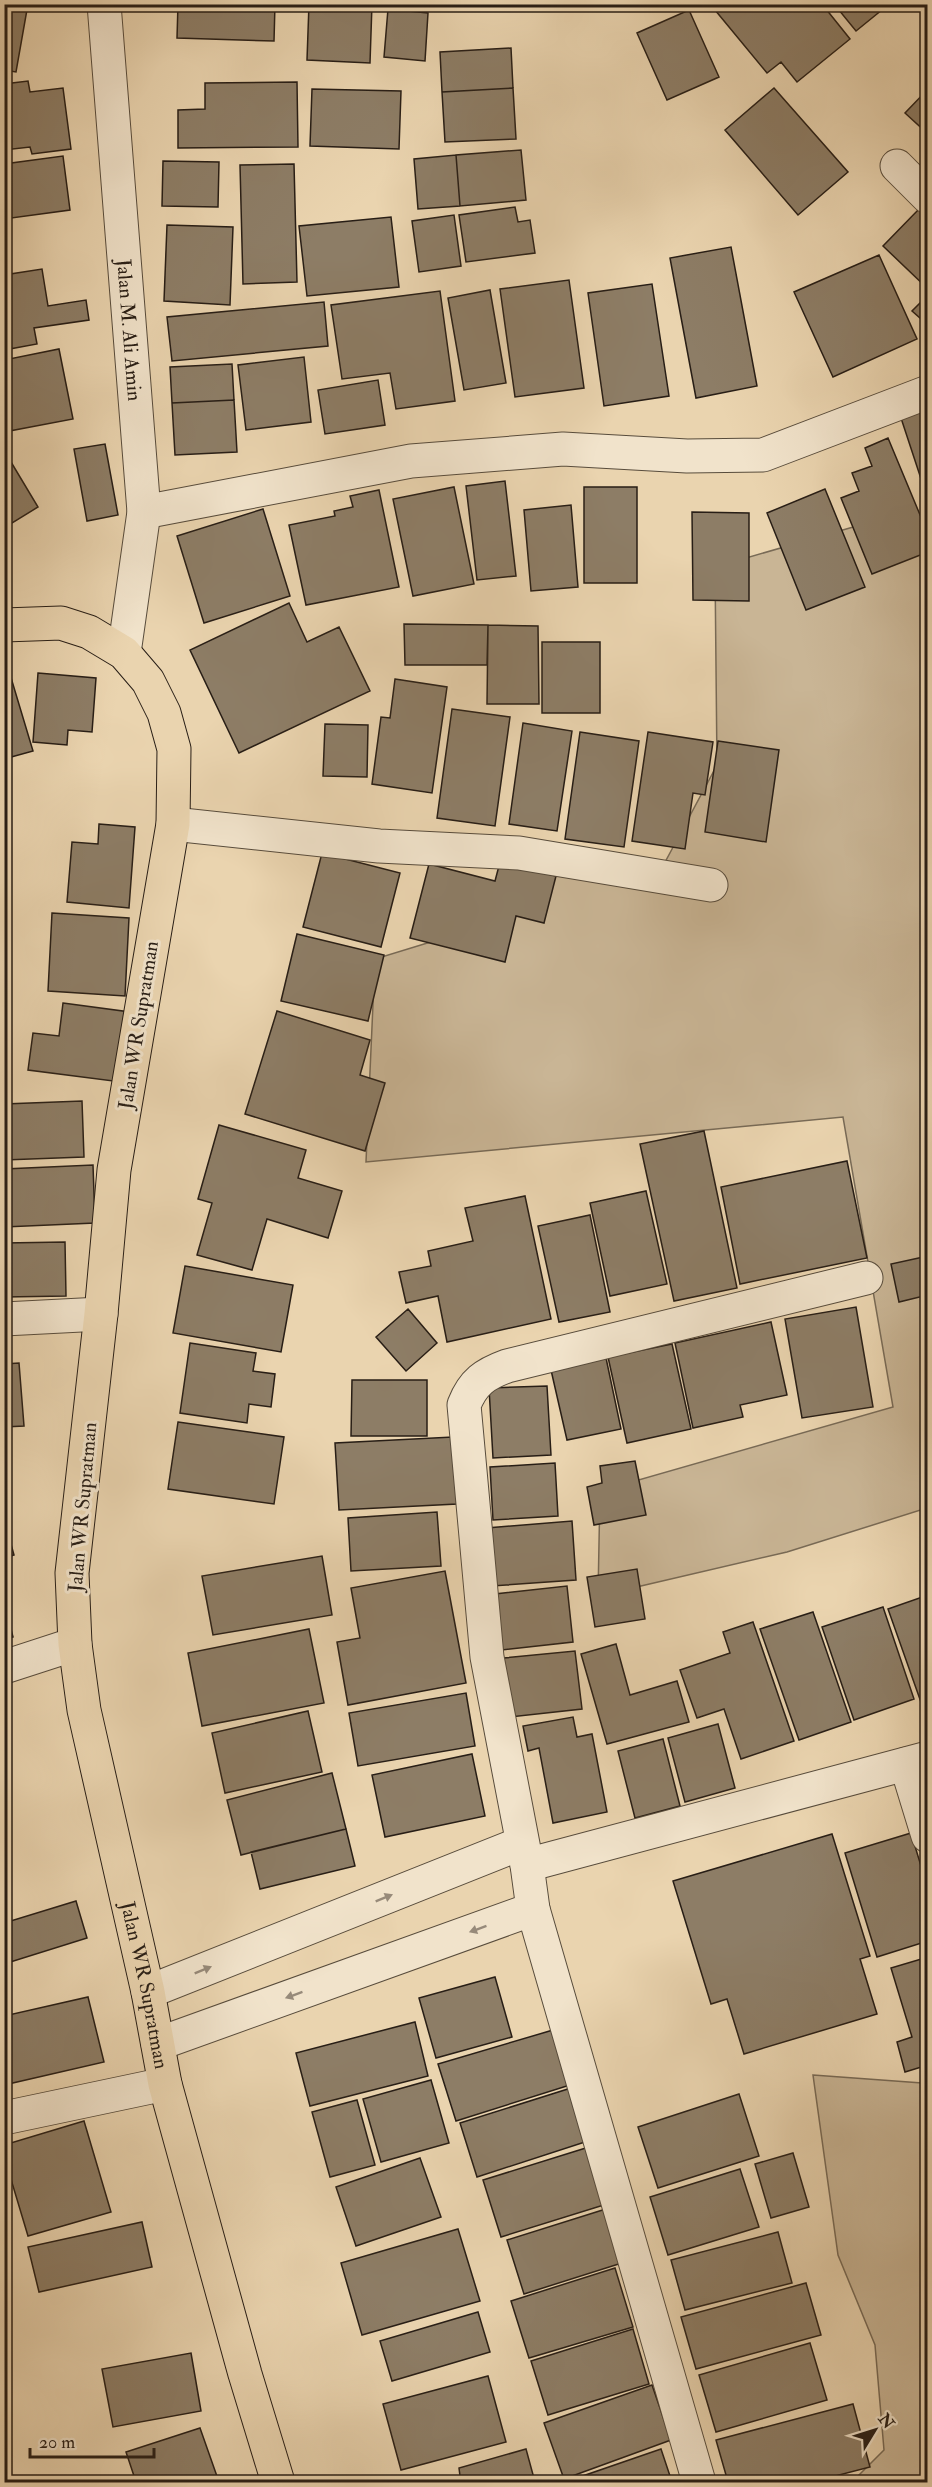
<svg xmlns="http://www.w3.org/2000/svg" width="932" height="2487" font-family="'IM FELL Double Pica',serif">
<rect width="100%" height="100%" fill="#ead4af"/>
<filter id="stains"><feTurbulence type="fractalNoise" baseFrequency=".00333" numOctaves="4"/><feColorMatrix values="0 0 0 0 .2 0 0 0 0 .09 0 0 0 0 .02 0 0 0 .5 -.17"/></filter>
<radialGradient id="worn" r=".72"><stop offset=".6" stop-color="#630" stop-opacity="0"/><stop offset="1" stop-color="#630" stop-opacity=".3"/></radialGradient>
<path fill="#c9b595" stroke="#786a56" stroke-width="1.5" d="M927 515V1508L787 1552 598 1596 600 1491 893 1407 843 1117 366 1162 375 959 473 929 549 859 664 864 717 765 715 567 867 523Z
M813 2075 922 2083 927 2093V2482H852L884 2450 875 2345 838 2255Z"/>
<path fill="#8d7d66" stroke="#281e16" stroke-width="1.5" d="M4 4H28L16 72 4 70Z
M178 4H275L274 41 177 38Z
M309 4H372L370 63 307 60Z
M721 4H822L850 39 797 82 781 62 767 73 715 10Z
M834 4H887L888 5 856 31Z
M388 9 428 13 425 61 384 57Z
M689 10 719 77 667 100 637 33Z
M511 48 513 88 442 92 440 52Z
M28 81 30 92 63 88 71 149 32 154 30 147 4 150V84Z
M297 82 298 147 178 148V110L205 109V83Z
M513 88 516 139 445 142 442 92Z
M774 88 848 172 798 215 725 130Z
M312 89 401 91 399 149 310 146Z
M928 89V134L905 113Z
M521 150 526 200 460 206 456 155Z
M456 155 460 206 418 209 414 159Z
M63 156 70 210 4 219V164Z
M163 161 219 162 218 207 162 206Z
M294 164 297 282 243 284 240 165Z
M515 207 518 222 530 220 535 253 466 262 459 215Z
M919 209 928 217V289L883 246Z
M454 215 461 266 419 272 412 221Z
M391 217 399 287 307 296 299 226Z
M167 225 233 227 230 305 164 301Z
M731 247 757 386 696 398 670 258Z
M879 255 917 339 833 377 794 292Z
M42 269 48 306 86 300 89 320 34 328 37 344 4 350V275Z
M569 280 584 388 515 397 500 289Z
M652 284 669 396 604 406 588 293Z
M490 290 506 383 464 390 448 298Z
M440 291 455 401 396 409 390 373 342 379 331 305Z
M928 295V325L912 311Z
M324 302 328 346 172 361 167 317Z
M59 349 73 419 4 432V360Z
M304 357 311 422 246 430 238 365Z
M232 364 234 400 172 403 170 367Z
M378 380 385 425 325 434 318 390Z
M234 400 237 452 175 455 172 403Z
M928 407V500L900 415Z
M888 438 928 534V552L872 574 841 498 859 491 852 473 872 466 865 448Z
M105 444 118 515 87 521 74 449Z
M8 457 38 507 4 528V459Z
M505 481 516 576 477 580 466 486Z
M454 487 474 584 413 596 393 499Z
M584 487H637V583H584Z
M825 489 865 587 806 610 767 513Z
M379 490 399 587 306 605 289 525 335 516 334 511 353 507 350 496Z
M571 505 578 587 531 591 524 510Z
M263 509 290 596 204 623 177 536Z
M692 512 749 513V601L693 600Z
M289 603 307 642 339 627 370 691 239 753 190 650Z
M404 624 488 625 487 665H405Z
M488 625 538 626 539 704H487Z
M542 642H600V713H542Z
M9 671 33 751 4 759V673Z
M38 673 96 678 92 732 68 730 67 745 33 742Z
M395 679 447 687 432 793 372 784 381 717 390 718Z
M452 709 510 717 495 826 437 818Z
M523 723 572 731 557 831 509 824Z
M325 724 368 725 367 777 323 776Z
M580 732 639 741 624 847 565 839Z
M648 732 713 742 705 795 693 793 685 849 632 841Z
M718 741 779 750 766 842 705 832Z
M99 824 135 827 129 908 67 902 72 842 98 844Z
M322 853 400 873 381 947 303 927Z
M500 862 556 876 544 923 516 916 505 962 410 938 429 864 495 881Z
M52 913 129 918 125 996 48 991Z
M297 934 384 955 368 1021 281 1001Z
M63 1003 130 1012 121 1082 28 1070 33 1033 59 1036Z
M277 1011 370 1040 360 1075 385 1083 365 1151 245 1114Z
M82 1101 84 1157 4 1160V1104Z
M219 1125 306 1150 298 1178 342 1191 328 1238 267 1219 252 1270 197 1255 212 1203 198 1199Z
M704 1131 737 1288 674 1301 640 1144Z
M847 1161 867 1258 740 1284 721 1187Z
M93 1165 95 1223 4 1227V1169Z
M646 1191 667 1284 610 1296 590 1203Z
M525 1196 551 1319 447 1342 438 1296 406 1303 399 1272 431 1266 428 1251 473 1241 465 1208Z
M590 1215 610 1312 559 1322 538 1226Z
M65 1242 66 1296 4 1297V1243Z
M928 1256V1295L899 1302 891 1264Z
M185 1266 293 1285 281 1352 173 1333Z
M856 1307 873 1407 802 1418 785 1319Z
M408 1309 437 1343 406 1371 376 1337Z
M771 1322 787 1395 740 1405 743 1417 693 1428 675 1343Z
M190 1343 256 1353 253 1371 275 1374 271 1407 249 1404 247 1423 180 1413Z
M672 1344 691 1429 627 1443 608 1357Z
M606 1358 621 1429 567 1440 551 1370Z
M19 1363 24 1426 4 1427V1364Z
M352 1380H427V1436H351Z
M547 1386 551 1455 493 1458 489 1388Z
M178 1422 284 1437 274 1504 168 1489Z
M453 1437 457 1504 339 1510 335 1443Z
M635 1461 646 1515 594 1525 587 1487 602 1483 600 1466Z
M555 1463 558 1516 493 1520 490 1467Z
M437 1512 441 1566 351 1571 348 1518Z
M4 1519 14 1555 4 1558Z
M572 1521 576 1580 492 1586 487 1528Z
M322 1556 332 1615 213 1635 202 1576Z
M637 1569 645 1619 595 1627 587 1577Z
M445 1571 466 1683 348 1705 337 1642 360 1638 351 1588Z
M567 1586 573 1642 502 1650 495 1594Z
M928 1595V1722L888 1609Z
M4 1603 13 1637 4 1639Z
M883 1607 914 1699 854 1720 822 1627Z
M813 1612 851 1722 799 1740 760 1629Z
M753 1622 794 1741 741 1759 724 1709 697 1718 680 1670 730 1653 723 1632Z
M309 1629 324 1703 202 1726 188 1653Z
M616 1644 630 1695 677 1681 689 1722 607 1744 581 1654Z
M575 1651 582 1709 510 1717 504 1658Z
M466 1693 475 1746 358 1766 349 1713Z
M308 1711 322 1772 225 1793 212 1733Z
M573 1717 577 1737 592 1734 607 1812 553 1823 539 1748 528 1751 523 1726Z
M718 1724 735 1788 685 1802 668 1738Z
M663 1739 680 1806 635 1818 618 1751Z
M472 1754 485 1816 385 1837 372 1775Z
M332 1773 346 1829 241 1855 227 1800Z
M346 1829 355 1866 260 1889 251 1852Z
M911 1833 928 1889V1941L877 1957 845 1853Z
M832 1834 870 1956 860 1959 877 2014 744 2054 727 1999 711 2004 673 1881Z
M76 1901 87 1938 4 1964V1923Z
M928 1957V2065L905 2072 897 2042 912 2037 891 1968Z
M495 1977 512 2037 436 2058 419 1998Z
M88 1997 104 2062 4 2085V2016Z
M415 2022 428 2076 310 2106 296 2053Z
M553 2030 570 2085 456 2121 438 2064Z
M431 2080 449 2143 381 2162 363 2099Z
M571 2088 588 2141 477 2177 460 2123Z
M739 2094 759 2156 658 2188 638 2127Z
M357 2100 375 2165 330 2177 312 2112Z
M84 2121 111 2212 28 2236 4 2156V2145Z
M589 2147 607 2204 501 2237 483 2180Z
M793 2153 809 2207 771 2218 755 2164Z
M420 2158 441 2217 356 2246 336 2187Z
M740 2169 759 2227 668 2255 650 2197Z
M609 2208 625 2262 524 2294 507 2240Z
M142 2222 152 2267 39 2292 28 2247Z
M458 2229 480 2301 362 2335 341 2263Z
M778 2232 792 2283 685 2310 671 2260Z
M615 2268 633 2327 529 2358 511 2301Z
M806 2283 821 2335 696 2369 681 2317Z
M478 2312 490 2352 392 2381 380 2341Z
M633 2329 649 2384 548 2415 531 2361Z
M810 2343 827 2400 716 2432 699 2375Z
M191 2353 201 2411 113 2427 102 2369Z
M488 2376 506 2442 401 2470 383 2404Z
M652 2385 671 2440 564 2479 544 2423Z
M853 2404 870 2467 835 2476 836 2482H728L716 2440Z
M200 2428 219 2482H136L126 2452Z
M526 2449 535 2482H438L460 2476 459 2468Z
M661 2449 672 2482H576L574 2479Z"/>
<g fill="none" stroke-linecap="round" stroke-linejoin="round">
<defs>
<g id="minor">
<path id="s1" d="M104 4 144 512 124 653"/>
<path d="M897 166 928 197"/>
<path d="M144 512 411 461 563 449 687 456 763 455 928 392"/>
<path d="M173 824 379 846 519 853 711 885"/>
<path d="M4 1319 101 1314"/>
<path d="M4 1667 75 1644"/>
<path d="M906 1764 928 1836"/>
<path d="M527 1865 928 1758"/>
<path d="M148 1992 522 1843"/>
<path d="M158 2044 533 1909"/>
<path d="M4 2118 165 2084"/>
<path d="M699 2482 533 1909 527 1865 487 1657 464 1405C473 1382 485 1374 507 1366L866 1278"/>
</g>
<g id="trunk">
<path id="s2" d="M4 625 61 623 89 632 124 653 148 681 164 713 174 749 173 824 114 1170 101 1314 72 1573 75 1644 84 1710 148 1992 165 2084 245 2374 278 2482"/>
</g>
</defs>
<use href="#minor" stroke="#584c3c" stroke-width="35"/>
<use href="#trunk" stroke="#281e16" stroke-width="35"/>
<use href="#minor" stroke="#f1e3cb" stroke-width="33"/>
<use href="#trunk" stroke="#ead4af" stroke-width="33"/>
</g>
<defs><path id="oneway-solid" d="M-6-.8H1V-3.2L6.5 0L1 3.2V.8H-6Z" transform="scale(1.5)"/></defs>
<g fill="#978a7a">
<use href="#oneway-solid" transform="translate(384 1898) rotate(-22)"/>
<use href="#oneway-solid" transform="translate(478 1929) rotate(160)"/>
<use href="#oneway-solid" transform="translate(203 1970) rotate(-22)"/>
<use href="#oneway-solid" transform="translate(294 1995) rotate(160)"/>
</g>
<g text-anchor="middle" stroke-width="6" stroke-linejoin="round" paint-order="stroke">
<g font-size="20" fill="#281e16" stroke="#f1e3cb">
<text dy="7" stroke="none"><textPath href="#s1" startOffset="327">Jalan M. Ali Amin</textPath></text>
<text transform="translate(138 1025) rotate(-81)" y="7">Jalan WR Supratman</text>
<text transform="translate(82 1507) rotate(-85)" y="7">Jalan WR Supratman</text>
<text dy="7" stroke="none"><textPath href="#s2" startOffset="1488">Jalan WR Supratman</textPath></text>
</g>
</g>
<rect width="932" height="2487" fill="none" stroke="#ead4af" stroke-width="24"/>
<rect x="6" y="6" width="920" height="2475" fill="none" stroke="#281e16" stroke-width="3"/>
<rect x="12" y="12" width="908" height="2463" fill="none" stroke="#281e16" stroke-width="1.5"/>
<g transform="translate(875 2430) rotate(52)" stroke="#f1e3cb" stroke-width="4.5" paint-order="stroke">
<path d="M0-4.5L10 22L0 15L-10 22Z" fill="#281e16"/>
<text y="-9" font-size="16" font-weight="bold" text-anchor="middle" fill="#281e16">N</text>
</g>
<path d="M30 2448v9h124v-9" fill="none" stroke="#281e16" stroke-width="3"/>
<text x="39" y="2448" font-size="18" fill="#281e16" stroke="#f1e3cb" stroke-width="4.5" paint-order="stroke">20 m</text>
<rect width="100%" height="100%" filter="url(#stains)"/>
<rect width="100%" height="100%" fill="url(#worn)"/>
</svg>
